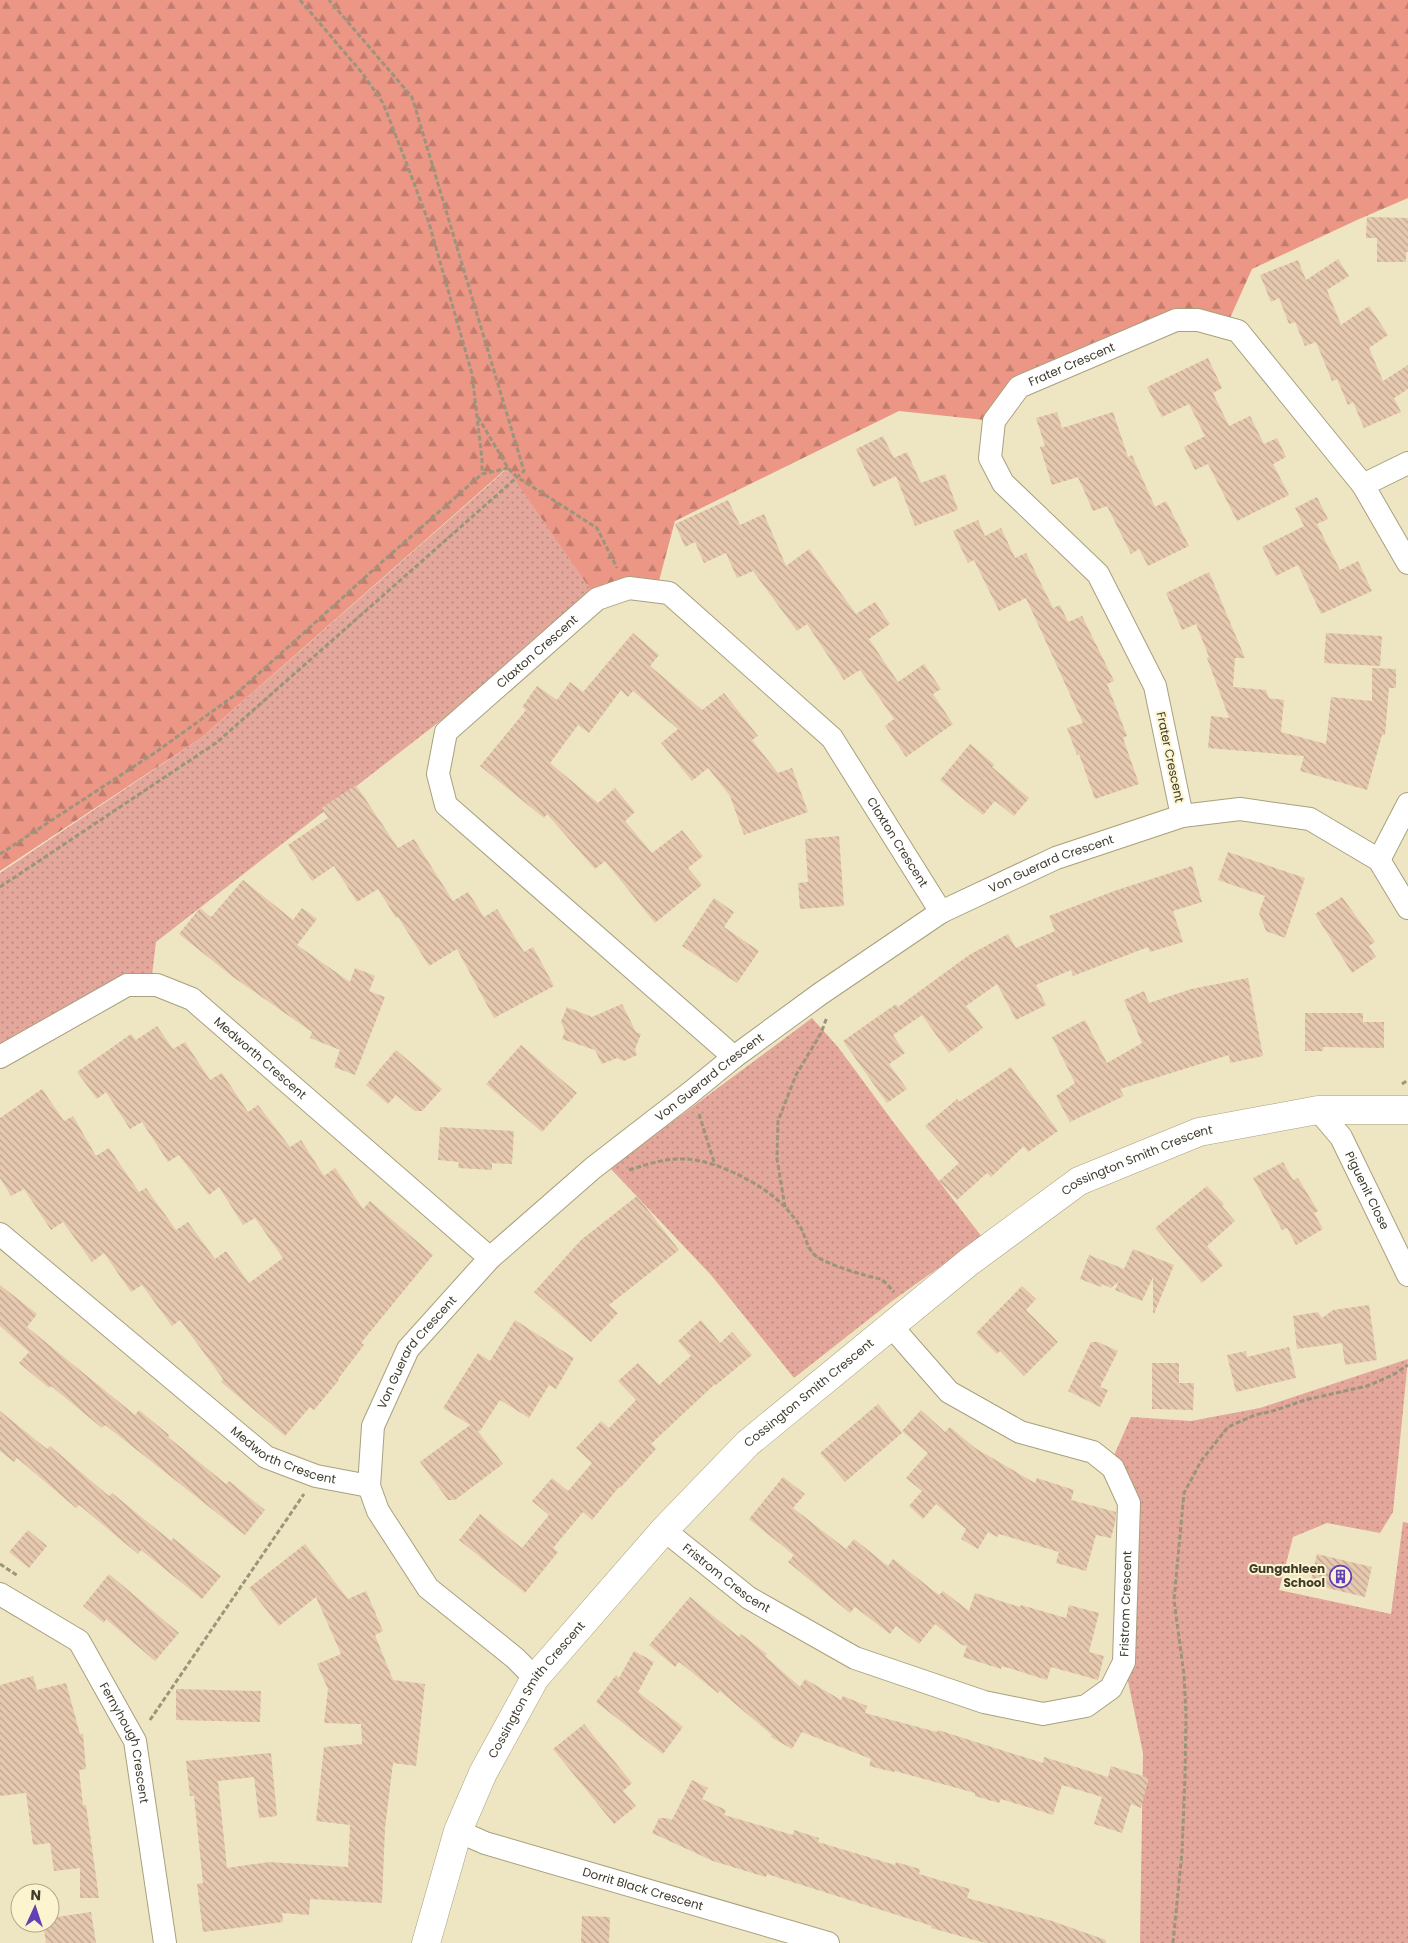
<svg xmlns="http://www.w3.org/2000/svg" width="1408" height="1943" font-family="Poppins,sans-serif">
<defs>
<pattern id="green-dots" width="8" height="8" patternUnits="userSpaceOnUse" patternTransform="scale(1.25)"><rect width="8" height="8" fill="#e4a79b"/><path d="M2 2h.1M6 6h.1" fill="none" stroke="#ba897f" stroke-width="1.8" stroke-linecap="round"/></pattern>
<pattern id="forest-firs" width="22" height="20" patternUnits="userSpaceOnUse" patternTransform="scale(1.25)"><rect width="22" height="20" fill="#ec9686"/><path d="M5 1l3.5 6h-7zM16 11l3.5 6h-7z" fill="#c17c6e"/></pattern>
<pattern id="building-back-hatch" width="6" height="6" patternUnits="userSpaceOnUse" patternTransform="scale(1.25)"><rect width="6" height="6" fill="#e6c9af"/><path d="M-1 5l2 2M0 0l6 6M5-1l2 2" fill="none" stroke="#bca48f"/></pattern>
</defs>
<rect width="100%" height="100%" fill="#eee6c2"/>
<path fill="url(#green-dots)" d="M508 468 597 599 156 942 152 975 0 1057V873L201 738Z
M812 1018 838 1047 894 1123 982 1237 892 1301 794 1378 711 1275 610 1168Z
M1408 1359 1393 1512 1380 1533 1327 1523 1293 1537 1279 1590 1391 1614 1403 1522 1408 1523V1943H1140L1143 1753 1124 1662 1128 1559 1115 1453 1131 1417 1191 1421 1260 1408Z"/>
<path fill="url(#forest-firs)" d="M0 0H1408V198L1357 220 1252 269 1230 318 1176 320 1019 387 994 421 899 411 675 521 656 592 597 599 507 468 201 738 0 871Z"/>
<path fill="url(#building-back-hatch)" d="M1367 217 1408 218V252H1406V262H1377V238H1366Z
M1338 259 1349 276 1327 290 1341 325 1369 306 1388 335 1369 348 1383 381 1408 365V389L1394 398 1401 412 1364 428 1353 402 1348 405 1337 379 1332 381 1316 342 1305 346 1295 322 1289 324 1279 298 1271 302 1260 275 1298 260 1306 280Z
M1208 358 1222 388 1213 393 1229 426 1250 416 1264 444 1277 438 1286 457 1273 464 1289 495 1237 521 1208 464 1195 470 1184 447 1205 436 1189 404 1162 417 1147 387Z
M1057 412 1062 428 1113 412 1128 457 1132 455 1155 507 1166 501 1189 546 1148 566 1139 549 1131 554 1107 506 1093 511 1078 477 1052 485 1040 447 1045 446 1036 418Z
M883 436 894 458 907 452 921 483 945 474 958 510 915 526 896 476 873 487 856 449Z
M1317 497 1328 519 1317 524 1340 570 1358 561 1372 591 1321 614 1298 565 1276 576 1262 547 1304 526 1295 508Z
M728 500 740 525 764 514 786 566 809 549 856 614 875 602 890 624 869 639 898 682 924 664 941 689 933 694 953 724 906 757 885 726 894 719 860 670 844 680 807 624 797 631 753 571 737 578 726 553 704 563 695 542 685 547 675 524Z
M978 520 985 536 1001 528 1015 558 1026 553 1053 608 1060 605 1068 622 1082 616 1114 681 1107 684 1127 736 1123 738 1139 784 1095 799 1079 754 1077 755 1067 728 1083 723 1026 598 999 611 974 560 968 563 953 531Z
M1209 572 1245 658H1235L1233 687 1266 690 1269 698 1284 700 1281 732 1326 744 1331 697 1372 701V668L1396 669V688H1389L1385 735H1382L1367 790 1300 771 1304 756 1208 748 1211 716 1229 718 1207 658 1209 657 1196 624 1182 630 1166 593Z
M633 633 659 655 650 666 702 710 724 693 758 736 752 740 778 773 792 768 808 812 744 835 730 796 708 768 692 781 661 743 678 729 633 691 628 697 621 690 589 733 578 725 550 763 598 803 615 788 635 812 625 821 652 853 682 830 703 856 688 868 702 885 655 923 605 861 595 869 547 814 544 818 480 766 526 710 522 707 537 686 557 700 570 682 583 692Z
M1326 633 1382 636 1380 666 1324 663Z
M970 744 995 765 992 767 1029 798 1014 816 995 801 983 815 940 780Z
M356 785 398 848 414 839 453 901 468 892 484 917 497 909 524 952 533 947 554 986 494 1018 457 949 429 966 398 917 396 918 378 889 357 902 334 866 312 881 288 845 328 818 321 808Z
M839 836 844 906 800 909 798 883 808 882 805 839Z
M1228 852 1305 878 1285 938 1266 931 1259 913 1265 896 1218 880Z
M1192 866 1202 902 1173 911 1183 942 1150 952 1148 947 1073 976 1071 970 1036 985 1046 1005 1016 1020 997 984 966 1006 983 1028 949 1053 922 1015 893 1035 905 1053 889 1064 907 1089 887 1103 843 1041 896 1004 898 1007 969 955 1008 934 1016 948 1055 931 1049 916 1114 891Z
M243 880 293 920 302 908 317 919 297 945 350 982 355 968 375 976 369 991 385 997 355 1075 334 1067 340 1050 310 1038 312 1032 233 977 179 934 200 908 211 917Z
M1342 897 1375 942 1369 946 1376 957 1352 973 1315 914Z
M714 898 734 912 724 927 759 951 737 983 682 946Z
M1248 978 1263 1056 1230 1063 1229 1055 1120 1089 1124 1096 1070 1122 1056 1096 1075 1083 1052 1037 1085 1020 1107 1063 1142 1043 1124 1000 1144 991 1149 1003 1191 989Z
M622 1004 636 1032 641 1034 635 1049 637 1055 624 1061 617 1058 602 1064 595 1050 562 1039 565 1031 561 1022 567 1007 592 1017Z
M1305 1013H1363V1022H1384V1048L1323 1047V1051H1305Z
M157 1026 173 1049 185 1042 210 1080 222 1073 248 1112 258 1105 290 1147 301 1140 324 1176 335 1168 363 1209 370 1201 433 1255 361 1343 364 1345 338 1379 339 1380 314 1410 310 1407 285 1436 221 1382 223 1379 180 1320 172 1326 142 1285 131 1292 104 1253 92 1262 63 1222 51 1230 24 1189 11 1196 0 1178V1118L42 1089 64 1121 73 1116 96 1156 109 1148 139 1192 146 1188 176 1230 188 1222 215 1259 226 1251 249 1283 283 1258 255 1218 243 1225 219 1187 209 1195 179 1155 168 1162 142 1122 130 1129 106 1092 97 1099 77 1072 131 1034 136 1040Z
M521 1045 577 1093 542 1132 486 1084Z
M396 1050 442 1089 422 1111H415L396 1095 388 1104 366 1085Z
M1011 1067 1058 1131 1028 1152 1024 1146 991 1177 987 1173 957 1200 939 1181 959 1163 925 1126 957 1099 959 1102Z
M440 1127 514 1131 512 1164 492 1163V1170L458 1168 459 1162 438 1160Z
M1283 1162 1293 1180 1298 1178 1318 1211 1314 1213 1323 1229 1296 1245 1287 1228 1282 1230 1253 1178Z
M1207 1186 1224 1204 1222 1206 1235 1221 1207 1246 1223 1265 1202 1283 1155 1228Z
M637 1196 679 1250 609 1305 618 1313 591 1342 534 1292 581 1240Z
M1133 1249 1174 1265 1154 1314 1153 1313V1277L1142 1301 1115 1290 1119 1281 1111 1288 1102 1284 1101 1287 1080 1279 1089 1255 1124 1269Z
M0 1285 37 1314 27 1327 135 1415 139 1410 169 1435 168 1437 226 1484 229 1481 265 1510 245 1535 105 1425 102 1428 51 1386 49 1388 19 1363 29 1352 0 1326Z
M1022 1286 1036 1299 1026 1310 1058 1342 1024 1376 1000 1351 997 1354 976 1333Z
M1369 1305 1377 1360 1345 1365 1342 1343 1297 1349 1293 1316 1318 1312 1322 1318 1333 1310Z
M515 1320 574 1358 556 1389 549 1385 529 1418 500 1400 480 1431 477 1430 503 1464 455 1500H448L420 1462 470 1425 443 1408 478 1353 490 1361Z
M701 1320 720 1343 732 1332 752 1355 716 1385 715 1384 651 1444 656 1449 620 1488 619 1487 592 1520 583 1512 553 1548 558 1552 525 1593 459 1540 480 1514 522 1548 549 1515 532 1501 552 1478 568 1491 592 1463 576 1448 601 1421 609 1428 636 1400 618 1381 638 1363 659 1385 691 1356 678 1341Z
M1091 1342H1098L1118 1351 1100 1387 1108 1390 1100 1407 1068 1391Z
M1289 1347 1296 1378 1236 1392 1227 1355 1246 1351 1247 1357Z
M1152 1363H1179V1383H1194L1193 1410 1152 1409Z
M878 1404 902 1433 845 1482 820 1453Z
M921 1410 945 1432 950 1427 975 1448 1035 1483 1037 1478 1074 1490 1071 1500 1116 1512 1115 1523 1111 1538 1096 1535 1086 1571 1056 1563 1059 1552 999 1534 997 1537 988 1532 978 1549 961 1539 966 1529 936 1504 923 1519 909 1506 922 1491 906 1478 928 1453 902 1431Z
M0 1411 47 1449 50 1446 109 1496 112 1493 171 1541 173 1538 221 1576 202 1599 141 1550 138 1554 79 1505 76 1508 17 1458 14 1462 0 1451Z
M783 1477 805 1494 793 1508 846 1549 854 1539 888 1566 893 1559 939 1595 943 1591 969 1611 975 1593 1020 1607 1021 1605 1066 1618 1069 1605 1099 1613 1089 1652 1104 1656 1098 1680 1051 1667 1047 1680 1002 1666 1001 1669 963 1657 967 1646 962 1645 935 1624 919 1644 896 1626 890 1634 855 1607 850 1613 788 1562 794 1555 749 1519Z
M28 1530 47 1546 29 1568 9 1552Z
M305 1544 348 1599 366 1591 383 1631 375 1635 393 1680 425 1684 416 1766 393 1763 385 1828 382 1903 310 1899 309 1915 282 1913 283 1922 203 1932 197 1884 203 1883 194 1796H190L186 1761 271 1753 277 1816 259 1818 254 1777 218 1781 227 1868 269 1862 348 1867 350 1825 316 1821 324 1747 362 1744 361 1724 324 1723 328 1689 317 1664 341 1654 316 1597 279 1626 249 1588Z
M1317 1554 1372 1567 1365 1597 1310 1584Z
M109 1574 179 1633 155 1661 106 1619 104 1623 83 1606Z
M690 1597 739 1637 741 1634 767 1654 765 1656 800 1687 805 1679 841 1700 843 1696 867 1706 865 1713 937 1732 938 1730 1043 1763 1044 1757 1108 1777 1111 1766 1149 1778 1141 1808 1131 1804 1122 1833 1094 1824 1102 1797 1062 1785 1053 1815 1001 1799 999 1803 975 1796V1793L895 1771 894 1772 869 1766 871 1759 802 1732 792 1749 771 1737 772 1735 720 1691 718 1693 679 1662 675 1667 649 1645Z
M634 1651 654 1662 638 1692 683 1727 663 1754 596 1702 616 1675 619 1678Z
M33 1676 37 1690 66 1683 80 1734H83L86 1769 79 1770 83 1805H86L99 1898H80V1868L54 1871 50 1843 33 1845 26 1793 0 1796V1685Z
M176 1689 261 1691 260 1722 176 1720Z
M584 1724 632 1783 623 1791 636 1806 614 1824 553 1749Z
M692 1780 708 1788 702 1799 726 1810 724 1815 793 1835 794 1830 819 1838 818 1842 895 1865 896 1862 920 1869 919 1874 970 1889 967 1898 1052 1921 1106 1940V1943H985L931 1928 932 1926 767 1874 766 1877 713 1861 652 1833 659 1818H667L672 1820Z
M91 1912 96 1943H46L43 1923H50V1918Z
M582 1916 610 1917 609 1943H581Z"/>
<g fill="none" stroke-linecap="round" stroke-linejoin="round">
<defs>
<g id="minor">
<path d="M1363 485 1408 463"/>
<path id="s1" d="M1182 816 1155 686 1098 574 1003 483 990 458 994 421 1019 387 1176 320H1198L1238 331 1363 485 1408 563"/>
<path d="M1379 860 1408 804"/>
<path id="s2" d="M0 1057 127 985H157L192 999 490 1258"/>
<path id="s3" d="M734 1057 446 805 438 774 446 732 597 599 629 588 669 593 832 738 941 912"/>
<path id="s4" d="M1318 1110 1341 1137 1408 1275"/>
<path id="s5" d="M0 1234 266 1457 316 1476 369 1486"/>
<path id="s6" d="M664 1530 749 1598 855 1658 984 1702 1043 1714 1086 1706 1111 1688 1124 1662 1129 1503 1113 1468 1093 1452 1020 1432 949 1392 892 1327"/>
<path id="s7" d="M0 1594 79 1641 135 1741 165 1943"/>
<path id="s8" d="M535 1678 515 1658 428 1588 378 1511 369 1486 373 1426 408 1349 490 1258 593 1168 690 1093 734 1057 820 994 941 912 1056 858 1182 816 1240 809 1310 819 1379 860 1408 908"/>
<path id="s9" d="M458 1831 485 1843 828 1943"/>
</g>
<g id="tertiary">
<path id="s10" d="M426 1943 458 1831 483 1773 535 1678 664 1530 748 1443 969 1262 1079 1181 1199 1132 1318 1110H1408"/>
</g>
</defs>
<use href="#minor" stroke="#a8a07e" stroke-width="24"/>
<use href="#tertiary" stroke="#a8a07e" stroke-width="29"/>
<path stroke="#9b957c" stroke-width="3" stroke-dasharray="5 2.5" stroke-linecap="butt" d="M300 0 363 74 383 103 403 154 429 223 472 374 482 459V474
M478 417 508 468 517 477 597 528 617 568
M0 854 156 752 235 695 382 562 482 474 508 468
M0 887 216 743 524 471 412 97 329 0
M1402 1084 1408 1080
M699 1114 715 1165
M629 1170C648 1164 665 1158 685 1159 716 1160 765 1185 786 1208 792 1215 798 1222 802 1230 806 1239 808 1250 816 1256 828 1265 865 1276 881 1279L887 1284 894 1292
M785 1207 777 1159 778 1121 796 1075 821 1033 827 1017
M0 1564 18 1576
M150 1720 304 1494
M1173 1943 1182 1852 1185 1777 1186 1714 1184 1675 1174 1600 1184 1493 1201 1461 1228 1427 1255 1415 1273 1411 1305 1400 1367 1386 1393 1375 1408 1365"/>
<use href="#minor" stroke="#fff" stroke-width="22"/>
<use href="#tertiary" stroke="#fff" stroke-width="28"/>
</g>
<defs>
<symbol id="building-ring" viewBox="-11 -11 22 22"><circle r="9.5" fill="#fcf4cf" stroke="#6240b8" stroke-width="1.5"/><path d="M-4-6H4V6H1V3H-1V6H-4ZM-2.5-4.3h1.7v1.8h-1.7ZM.8-4.3h1.7v1.8H.8ZM-2.5-1h1.7V.8h-1.7ZM.8-1h1.7V.8H.8Z" fill="#6240b8"/></symbol>
</defs>
<g fill-rule="evenodd">
<use href="#building-ring" x="1328" y="1564" width="25" height="25"/>
</g>
<g text-anchor="middle" stroke-width="4" stroke-linejoin="round" paint-order="stroke">
<g font-size="12" fill="#3e3b2d" stroke="#fcf4cf">
<text dy="4" stroke="none"><textPath href="#s1" startOffset="555">Frater Crescent</textPath></text>
<text dy="4" stroke="none"><textPath href="#s3" startOffset="579">Claxton Crescent</textPath></text>
<text transform="translate(1170 757) rotate(78)" y="4">Frater Crescent</text>
<text dy="4" stroke="none"><textPath href="#s3" startOffset="1074">Claxton Crescent</textPath></text>
<text dy="4" stroke="none"><textPath href="#s8" startOffset="1215">Von Guerard Crescent</textPath></text>
<text dy="4" stroke="none"><textPath href="#s2" startOffset="304">Medworth Crescent</textPath></text>
<text dy="4" stroke="none"><textPath href="#s8" startOffset="810">Von Guerard Crescent</textPath></text>
<text dy="4" stroke="none"><textPath href="#s10" startOffset="1089">Cossington Smith Crescent</textPath></text>
<text dy="4" stroke="none"><textPath href="#s4" startOffset="95">Piguenit Close</textPath></text>
<text dy="4" stroke="none"><textPath href="#s8" startOffset="405">Von Guerard Crescent</textPath></text>
<text dy="4" stroke="none"><textPath href="#s10" startOffset="684">Cossington Smith Crescent</textPath></text>
<text dy="4" stroke="none"><textPath href="#s5" startOffset="362">Medworth Crescent</textPath></text>
<text dy="4" stroke="none"><textPath href="#s6" startOffset="79">Fristrom Crescent</textPath></text>
<text dy="4" stroke="none"><textPath href="#s6" startOffset="589">Fristrom Crescent</textPath></text>
<text dy="4" stroke="none"><textPath href="#s10" startOffset="279">Cossington Smith Crescent</textPath></text>
<text dy="4" stroke="none"><textPath href="#s7" startOffset="205">Fernyhough Crescent</textPath></text>
<text dy="4" stroke="none"><textPath href="#s9" startOffset="194">Dorrit Black Crescent</textPath></text>
</g>
<g font-size="12" font-weight="bold" fill="#3e3b2d" stroke="#fcf4cf" text-anchor="end">
<text x="1325" y="1573">Gungahleen<tspan x="1325" dy="14">School</tspan></text>
</g>
</g>
<g transform="translate(35 1908) rotate(3)"><circle r="24" fill="#fcf4cf" stroke="#b0aa8e"/>
<path d="M0-4L9 19L0 12L-9 19Z" fill="#6240b8"/>
<text y="-8" font-size="14" font-weight="bold" text-anchor="middle" fill="#3e3b2d">N</text>
</g>
</svg>
